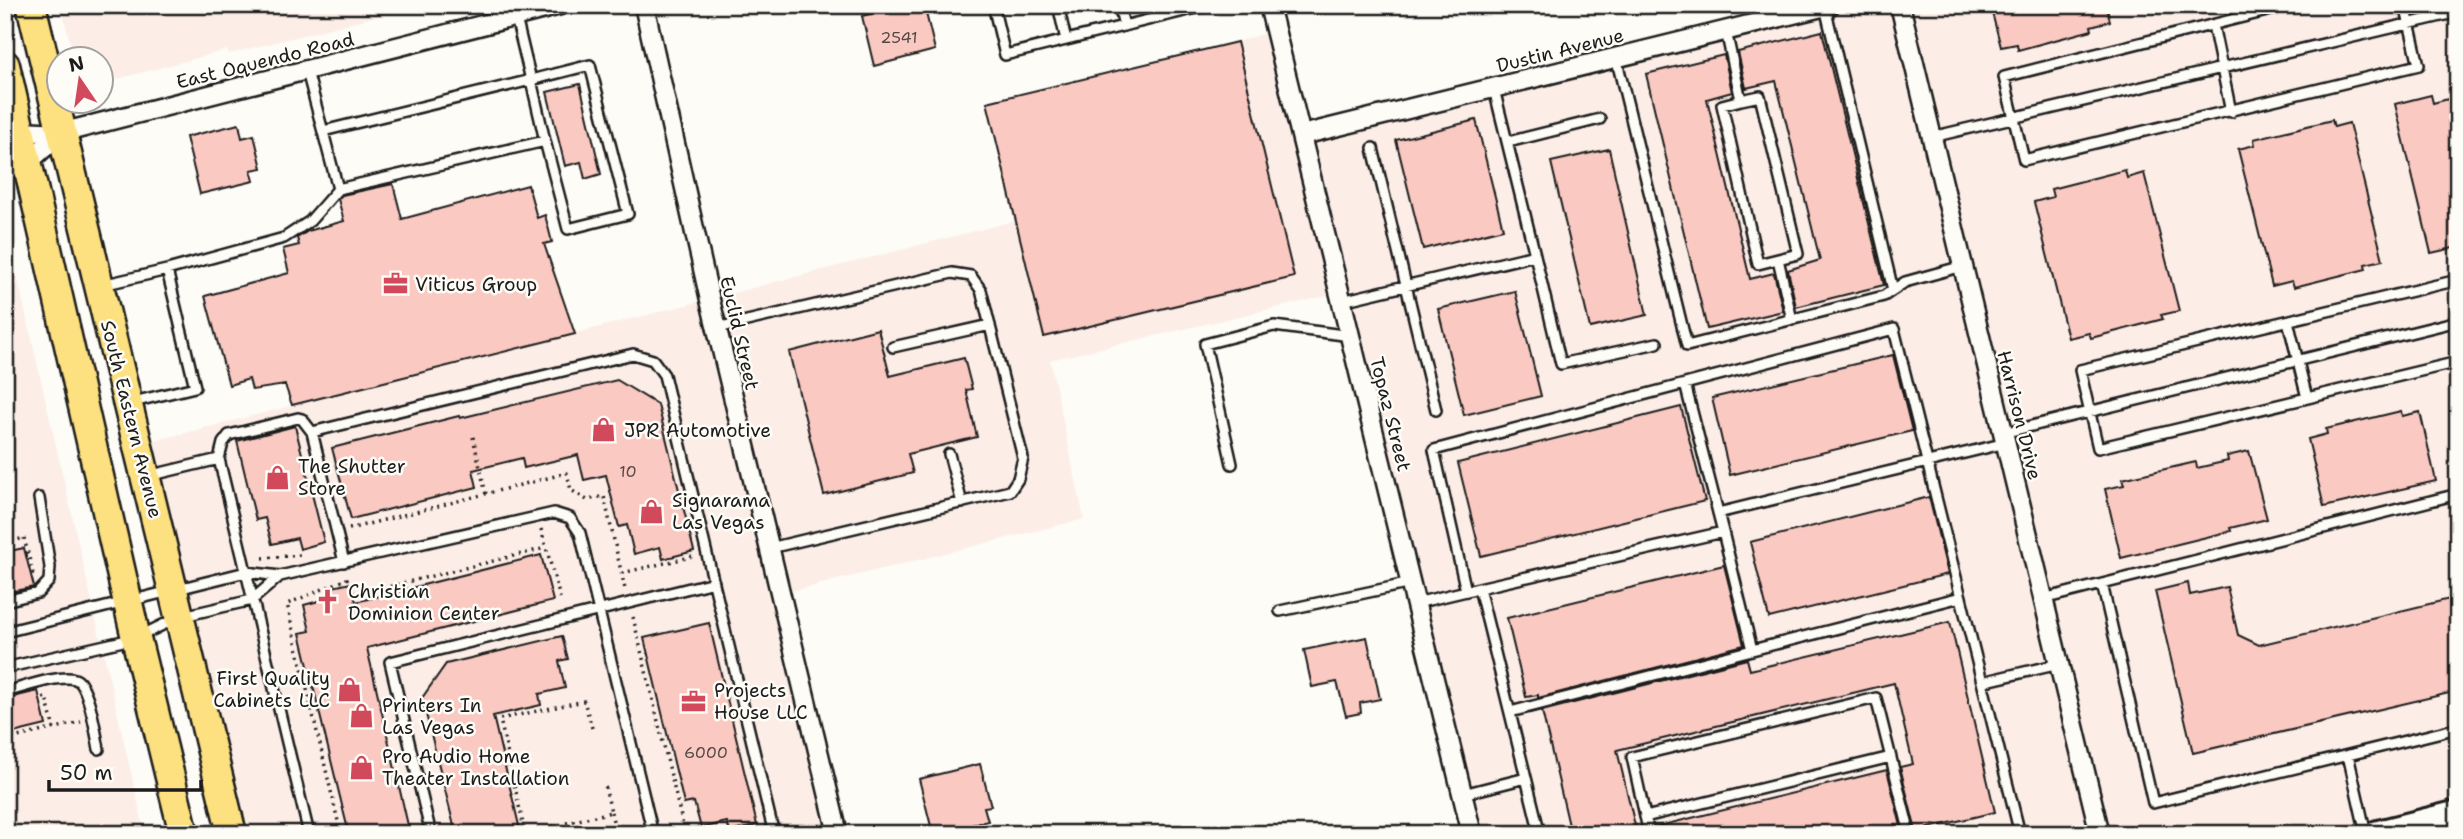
<svg xmlns="http://www.w3.org/2000/svg" width="2463" height="839" font-family="'Shantell Sans',sans-serif">
<rect width="100%" height="100%" fill="#fdfcf7"/>
<filter id="ink" filterUnits="userSpaceOnUse"><feTurbulence type="fractalNoise" baseFrequency=".0143" numOctaves="2"/><feDisplacementMap in="SourceGraphic" scale="14" xChannelSelector="R" yChannelSelector="G"/><feConvolveMatrix kernelMatrix="1 2 1 2 8 2 1 2 1" color-interpolation-filters="sRGB"/></filter>
<g filter="url(#ink)">
<path fill="#fcede7" d="M61 5H420L229 54 227 50 102 83V60L74 59Z
M1830 5H2458V834H1472L1340 293 1050 360 1084 519 781 594 838 834H232L138 445 1014 221 987 102 1237 42 1275 30 1301 135Z
M5 223 145 834H5Z"/>
<path fill="#facac2" stroke="#1c1c1c" stroke-width="2" d="M903 5H924L935 50 874 66 862 16Z
M1990 5H2106L2110 21 2091 26 2092 30 2018 50 2017 44 2001 47Z
M1822 31 1884 285 1796 307 1788 270 1820 260 1776 81 1746 88 1738 52Z
M1237 42 1294 277 1044 337 987 102Z
M1724 55 1732 92 1707 99 1750 279 1774 273 1783 311 1707 329 1646 74Z
M580 84 601 174 585 179 581 162 565 166 547 92Z
M2431 95 2433 103 2452 98 2458 124V247L2431 253 2395 104Z
M1476 120 1503 229 1423 249 1396 140Z
M2332 120 2334 127 2349 123 2383 260 2365 264 2366 269 2294 287 2292 281 2272 286 2238 149 2255 145 2254 139Z
M239 124 242 138 254 135 262 168 251 170 254 181 200 194 186 137Z
M1609 149 1647 315 1590 328 1551 162Z
M2125 170 2127 178 2144 173 2179 311 2161 315 2163 319 2091 338 2089 333 2068 338 2034 202 2053 197 2051 189Z
M393 184 402 219 528 185 537 218 545 215 552 242 544 244 575 334 292 405 285 385 252 390 249 379 229 385 205 296 289 273 283 249 299 245 297 238 308 231 344 221 338 199 342 195Z
M1515 291 1541 396 1464 415 1438 309Z
M878 329 890 376 964 358 972 389 966 390 977 437 908 454 913 473 824 495 789 352Z
M1893 355 1912 431 1730 475 1712 398Z
M617 380 658 405 694 551 663 559 660 547 634 554 627 525 619 527 606 475 584 480 578 455 524 468 522 458 473 470 477 487 351 519 332 448 459 416 460 418Z
M1681 407 1705 501 1481 556 1458 463Z
M2401 411 2402 416 2420 412 2436 481 2324 507 2308 439 2327 434 2326 429Z
M295 426 324 542 300 549 297 538 272 544 265 518 256 520 237 441Z
M2249 451 2267 519 2230 528 2231 531 2121 558 2105 489 2124 485 2122 479 2196 462 2197 468 2228 461 2227 456Z
M1929 497 1948 574 1769 618 1750 542Z
M24 548 34 587 5 593V552Z
M541 555 553 601 367 648 410 834H349L300 633 310 631 304 605 330 598 328 588 351 583 356 602Z
M1724 565 1744 645 1538 698V695L1526 697 1507 618Z
M2188 583 2190 595 2227 587 2238 635 2259 645 2458 597V691L2193 753 2155 591Z
M1950 622 1995 812 1916 831 1900 767 1913 764 1894 683 1617 750 1637 834H1571L1542 711 1747 659 1750 670Z
M709 623 757 825 730 832 727 822 701 828 694 802 684 804 644 638Z
M562 636 568 659 559 661 565 688 539 694 541 705 493 716 521 834H456L422 698 446 664Z
M1367 637 1380 699 1360 703 1361 713 1346 716 1337 682 1312 687 1304 650Z
M38 691 46 725 5 735V699Z
M980 764 991 806 984 807 988 821 933 834 919 779Z
M1887 770 1903 834H1656L1655 827Z"/>
<g fill="none" stroke-linecap="round" stroke-linejoin="round">
<defs>
<path id="service" d="M993 5 1005 55 1209 5
M1058 5 1066 40
M1119 5 1124 26
M2291 5 2004 77 2024 160 2419 65 2405 5
M1825 7 1893 290
M516 18 531 80 590 65 628 214 568 229 545 141
M2213 25 2231 112
M1726 31 1741 100 1722 105 1758 264 1778 259 1792 320
M1616 57 1687 346 1884 296 1905 282 1963 266
M1494 89 1535 255
M1741 100 1760 96 1798 254 1778 259
M323 131 531 80 545 141 338 189
M1932 137 2458 12
M1508 142 1600 119
M1373 148 1436 410
M167 270 284 238 310 221 338 189 307 71
M2458 280 2080 370 2098 448 2458 362
M102 285 167 270 195 387 133 402
M1342 301 1535 255 1561 364 1657 343
M2288 321 2307 398
M717 328 952 273 971 276 981 290 1023 458 1018 479 1010 491 770 548
M893 347 990 325
M312 432 344 562
M2003 433 2458 321
M949 454 962 503
M219 459 223 443 229 435 298 418 302 419 312 432 633 354 653 360 664 375 774 834
M1232 464 1205 344 1274 326 1351 336
M148 476 219 459 309 834
M1718 513 2006 443
M1723 532 1752 650 1961 597
M2102 584 2153 803 2458 728
M1466 591 1434 450 1894 329 2020 834
M2043 599 2458 494
M5 601 38 593 49 581 50 567 39 498
M1416 603 1479 588
M1280 611 1411 583
M5 632 246 572 280 576 554 513 570 518 580 533 653 834
M5 668 136 638 179 617 252 600 280 576
M1982 682 2059 664
M5 692C22 688 59 674 75 679 89 683 96 735 99 749
M1510 712 1752 650
M2348 755 2366 834
M1463 794 1526 778
M1645 817 1891 757
M431 834 390 662 714 582
M1540 834 1479 588 1723 532 1685 384
M1649 834 1632 757 1876 698 1910 834"/>
<path id="minor" d="M644 5 710 300 838 834
M1269 5 1472 834
M1900 5 2100 834
M5 134 21 131 61 133 560 5
M1302 135 1830 5
M5 167 28 162 61 133"/>
<path id="secondary" d="M2378 834 2458 814"/>
<path id="primary" d="M31 5 232 834
M5 65 136 638 184 834"/>
</defs>
<use href="#service" stroke="#1c1c1c" stroke-width="14"/>
<use href="#minor" stroke="#1c1c1c" stroke-width="23"/>
<use href="#secondary" stroke="#1c1c1c" stroke-width="32"/>
<use href="#primary" stroke="#1c1c1c" stroke-width="33"/>
<path stroke="#1c1c1c" stroke-width="3.5" stroke-dasharray="2 5" stroke-linecap="butt" d="M473 437 486 494
M349 529 567 473 571 490 587 500 604 496 625 589
M541 529 560 598
M24 538 33 573 37 572
M5 543 24 538
M263 558 301 555
M622 573 695 556
M383 588 546 548
M633 617 685 834
M43 698 46 697 54 729
M592 728 584 701 500 719 525 833 611 812 605 786
M5 740 81 722
M611 812 616 834
M341 834 287 604 347 579 346 575"/>
<use href="#service" stroke="#fdfcf7" stroke-width="9"/>
<use href="#minor" stroke="#fdfcf7" stroke-width="18"/>
<use href="#secondary" stroke="#fdfcf7" stroke-width="26"/>
<use href="#primary" stroke="#fde080" stroke-width="28"/>
</g>
</g>
<defs>
<symbol id="office-bare" viewBox="-9 -9 18 18"><path d="M-6-3h4V-5.5h4V-3h4V5H-6ZM-1-4.5V-3h2v-1.5ZM-6 0V1H6V0Z" fill="#d1495b" stroke="#fdfcf7" stroke-width="2.5" paint-order="stroke"/></symbol>
<symbol id="shop-bare" viewBox="-9 -9 18 18"><path d="M-5-2.5h2.3a2.7 3.5 0 0 1 5.4 0H5L5.5 6h-11ZM-1.5-2.5h3a1.5 2.3 0 0 0-3 0Z" fill="#d1495b" stroke="#fdfcf7" stroke-width="2.5" paint-order="stroke"/></symbol>
<symbol id="church-bare" viewBox="-9 -9 18 18"><path d="M-1.2-6h2.4v3.5h3.3v2.4h-3.3V6h-2.4V-.1h-3.3v-2.4h3.3Z" fill="#d1495b" stroke="#fdfcf7" stroke-width="2.5" paint-order="stroke"/></symbol>
</defs>
<g fill-rule="evenodd">
<use href="#office-bare" x="378" y="266" width="35" height="35"/>
<use href="#shop-bare" x="586" y="412" width="35" height="35"/>
<use href="#shop-bare" x="260" y="460" width="35" height="35"/>
<use href="#shop-bare" x="634" y="494" width="35" height="35"/>
<use href="#church-bare" x="310" y="584" width="35" height="35"/>
<use href="#shop-bare" x="332" y="672" width="35" height="35"/>
<use href="#office-bare" x="676" y="684" width="35" height="35"/>
<use href="#shop-bare" x="344" y="698" width="35" height="35"/>
<use href="#shop-bare" x="344" y="750" width="35" height="35"/>
</g>
<g text-anchor="middle" stroke-width="5" stroke-linejoin="round" paint-order="stroke">
<g font-size="16" fill="#544846">
<text x="899" y="43">2541</text>
<text x="628" y="477">10</text>
<text x="706" y="758">6000</text>
</g>
<g font-size="19" fill="#1c1c1c" stroke="#fdfcf7">
<text transform="translate(1560 50) rotate(-14)" y="7">Dustin Avenue</text>
<text transform="translate(265 60) rotate(-14)" y="7">East Oquendo Road</text>
<text transform="translate(740 333) rotate(77)" y="7">Euclid Street</text>
<text transform="translate(1391 414) rotate(76)" y="7">Topaz Street</text>
<text transform="translate(2020 415) rotate(76)" y="7">Harrison Drive</text>
<text transform="translate(132 419) rotate(76)" y="7">South Eastern Avenue</text>
</g>
<g font-size="19" fill="#1c1c1c" stroke="#fdfcf7" text-anchor="start">
<text x="415" y="291">Viticus Group</text>
<text x="624" y="437">JPR Automotive</text>
<text x="298" y="473">The Shutter<tspan x="298" dy="22">Store</tspan></text>
<text x="672" y="507">Signarama<tspan x="672" dy="22">Las Vegas</tspan></text>
<text x="348" y="598">Christian<tspan x="348" dy="22">Dominion Center</tspan></text>
<text x="330" y="685" text-anchor="end">First Quality<tspan x="330" dy="22">Cabinets LLC</tspan></text>
<text x="714" y="697">Projects<tspan x="714" dy="22">House LLC</tspan></text>
<text x="382" y="712">Printers In<tspan x="382" dy="22">Las Vegas</tspan></text>
<text x="382" y="763">Pro Audio Home<tspan x="382" dy="22">Theater Installation</tspan></text>
</g>
</g>
<rect width="2463" height="839" fill="none" stroke="#fdfcf7" stroke-width="28"/>
<rect x="14" y="14" width="2435" height="811" fill="none" stroke="#1c1c1c" stroke-width="2.5" filter="url(#ink)"/>
<g transform="translate(80 80) rotate(347)"><circle r="33" fill="#fdfcf7" stroke="#a3a29f" stroke-width="2"/>
<path d="M0-5L12 26L0 18L-12 26Z" fill="#d1495b"/>
<text y="-10" font-size="19" font-weight="bold" text-anchor="middle" fill="#1c1c1c">N</text>
</g>
<path d="M49 780v10h152v-10" fill="none" stroke="#1c1c1c" stroke-width="3.5"/>
<text x="60" y="780" font-size="21" fill="#1c1c1c" stroke="#fdfcf7" stroke-width="5" paint-order="stroke">50 m</text>
</svg>
